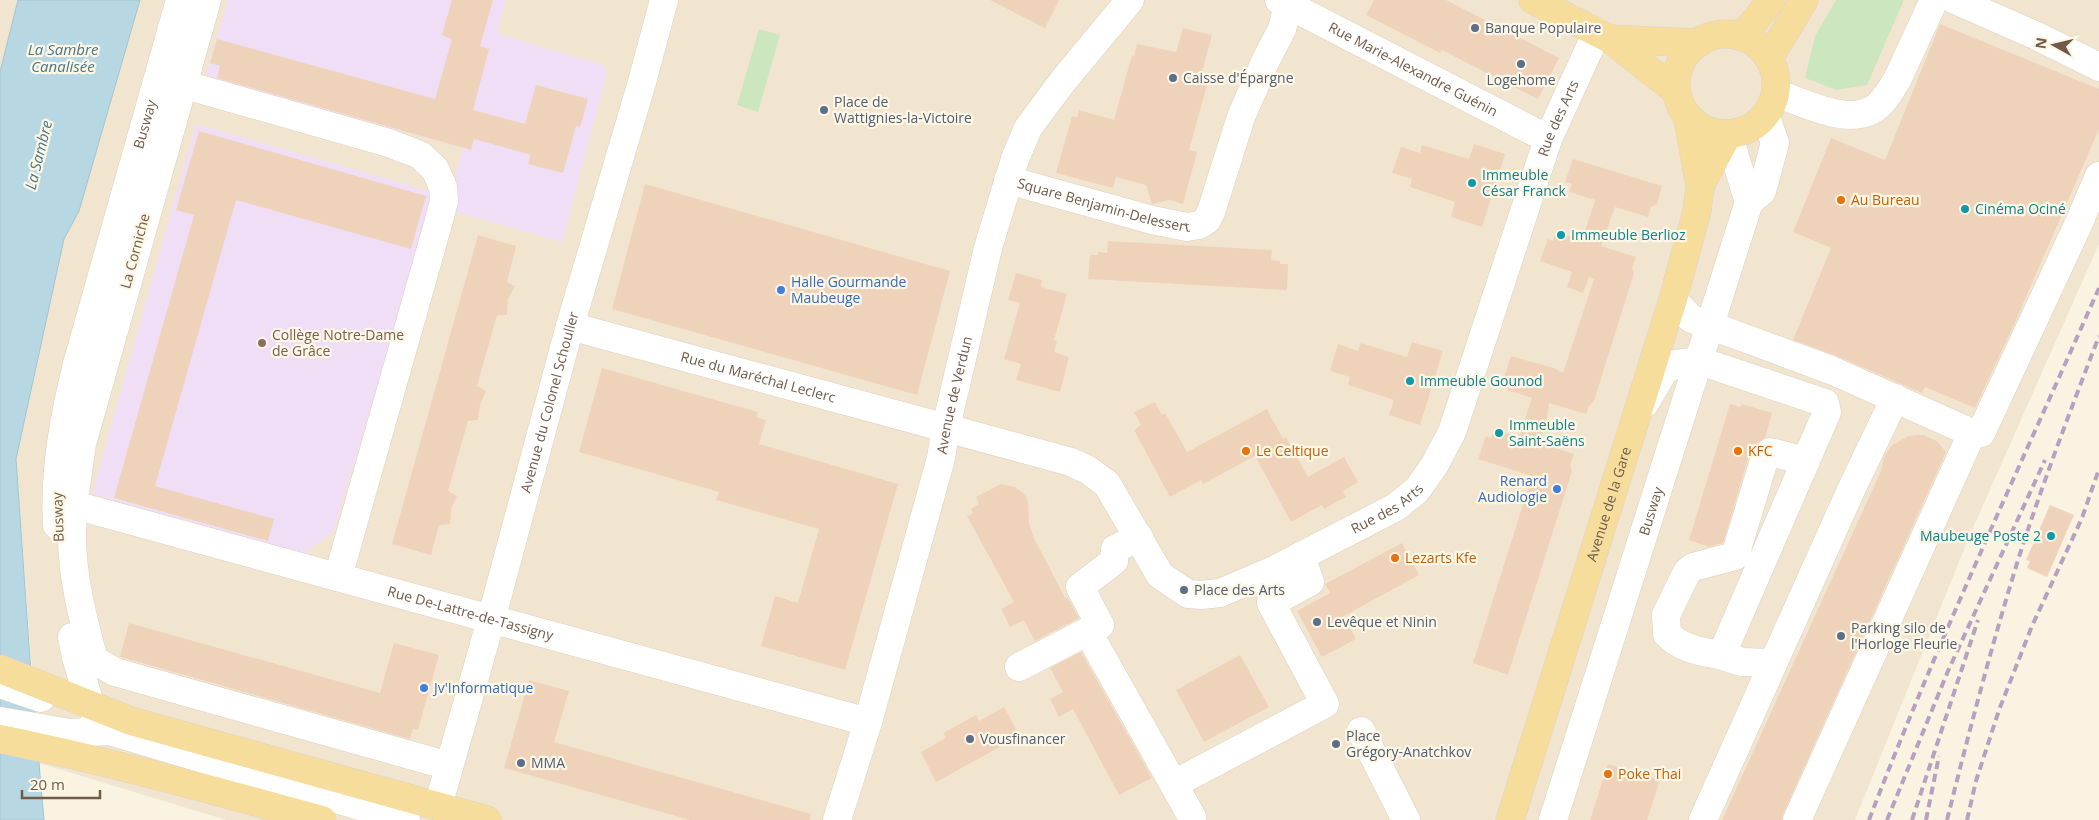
<svg xmlns="http://www.w3.org/2000/svg" width="2099" height="820" font-family="'Open Sans',sans-serif">
<rect width="100%" height="100%" fill="#faf3e1"/>
<path fill="#f2e5d0" d="M0 0H18L0 72Z
M140 0H2099V244L1969 537 1855 820H226L39 763 16 459 64 239 79 211Z"/>
<path fill="#f0def6" d="M228 0H506L498 30 501 35 603 65 607 73 562 242 446 209 463 148 206 76Z
M196 124 436 193 333 532 303 554 92 494Z"/>
<path fill="#cce7c0" d="M1836 0H1904L1867 85 1836 90 1805 78 1815 36Z
M759 29 780 35 758 112 737 105Z"/>
<path fill="#b7d8e2" stroke="#9ec6d3" d="M18 0H140L79 211 64 239 16 459 30 660 44 820H0V72Z"/>
<path fill="#eed3ba" d="M452 0H493L480 46 489 49 473 110 525 124 536 85 588 99 580 127 576 126 563 173 528 164 531 155 474 139 471 150 217 78 220 66 210 63 217 39 435 99 452 39 442 35Z
M990 0H1059L1045 28Z
M1374 0H1446L1559 58 1538 99 1442 50 1440 53 1366 15Z
M1940 24 2099 89V129L2016 320 1975 408 1925 387 1922 393 1837 356 1793 340 1831 248 1793 232 1831 138 1885 160Z
M1183 28 1212 35 1202 72 1210 74 1189 150 1197 152 1183 204 1169 200 1152 204 1146 185 1116 177 1113 188 1056 173 1072 116 1077 117 1079 110 1114 120 1132 55 1134 56 1137 44 1176 52Z
M199 131 426 196 411 249 236 200 155 486 274 519 268 541 114 498 194 215 176 210Z
M1474 144 1505 154 1482 227 1451 217 1455 202 1410 187 1412 179 1392 173 1401 147 1420 153 1422 145 1469 159Z
M1573 159 1662 186 1657 204 1651 207 1648 217 1615 207 1601 246 1636 257 1632 268 1634 273 1594 401 1589 406 1586 414 1549 403 1546 424 1539 443 1574 454 1570 465 1572 471 1508 675 1473 663 1532 476 1478 459 1486 436 1491 438 1494 430 1519 437 1532 398 1507 390 1510 382 1503 380 1511 356 1554 368 1563 373 1594 279 1589 277 1583 293 1567 287 1572 272 1540 261 1548 239 1553 241 1556 232 1582 240 1595 200 1569 192 1572 184 1565 182Z
M645 184 950 271 917 395 612 309Z
M478 235 516 246 507 282 515 286 508 299 507 315H497L477 386 486 391 480 405 478 420 468 421 448 491 457 496 451 509 450 524 439 525 431 555 392 544Z
M1108 241 1272 250 1271 260 1280 261V264H1288L1287 290 1088 279 1090 255H1098V252L1107 253Z
M1016 273 1042 280 1041 287 1067 294 1054 340 1057 341 1054 352 1069 357 1060 392 1016 380 1021 364 1004 359 1020 303 1008 300Z
M1412 342 1443 351 1420 425 1389 415 1394 400 1348 385 1350 377 1330 371 1338 344 1358 351 1361 343 1407 357Z
M602 368 758 412 756 417 766 420 759 444 898 484 845 670 761 646 775 596 798 603 819 529 716 500 719 492 579 452Z
M1155 402 1162 415 1165 413 1187 452 1267 409 1283 439 1286 437 1308 477 1344 457 1358 482 1343 491 1346 497 1324 509 1322 505 1291 522 1255 456 1203 484 1201 480 1170 497 1134 430 1141 425 1134 412Z
M1730 404 1740 407 1742 404 1772 413 1765 438 1754 446 1750 452 1723 543 1709 547 1689 540Z
M1916 435H1923L1937 441 1946 452 1783 814 1782 820H1722L1881 471 1884 457 1891 446 1908 436Z
M1001 484 1015 487 1025 495 1028 502 1029 523 1034 538 1065 598 1067 597 1079 618 1035 641 1024 620 1010 627 1001 609 1014 602 967 516 973 513 971 509 979 504 976 497Z
M2050 505 2074 515 2047 577 2027 568 2030 561 2026 560Z
M1402 543 1419 575 1344 616 1356 639 1322 657 1297 611 1330 593 1325 584Z
M129 623 380 693 394 643 439 655 418 730 413 729 410 739 121 657H120Z
M1081 652 1152 778 1119 795 1073 709 1059 717 1050 699 1063 692 1050 668Z
M1240 655 1269 707 1204 742 1176 690Z
M529 680 569 691 554 742 811 814 810 820H690L504 768Z
M1004 707 1020 736 936 782 921 752 946 738 943 733 976 715 979 721Z
M1608 764 1660 780 1647 820H1590Z"/>
<g fill="none" stroke-linecap="round" stroke-linejoin="round">
<defs>
<g id="minor">
<path d="M207 0 82 444C78 474 72 505 72 535 72 578 83 619 94 660L115 672 449 766"/>
<path id="s1" d="M1279 0 1548 139"/>
<path d="M1955 0 2037 36 2099 67"/>
<path d="M182 84 389 143 420 155 435 169 443 187 444 201 438 224 338 577"/>
<path d="M1776 93C1801 102 1846 125 1872 110 1883 104 1890 91 1897 80L1934 0"/>
<path d="M1728 134 1749 202"/>
<path id="s2" d="M1008 180 1152 220 1187 227 1199 225 1207 220 1211 212 1241 117 1265 62 1282 29 1288 5"/>
<path d="M1673 299 1690 318 1831 370 1972 433H1981L2078 225 2099 176"/>
<path id="s3" d="M570 326 1071 462 1088 470 1107 484 1160 575 1188 594 1201 595 1220 593 1276 569 1396 507 1417 490 1434 466 1452 432 1548 139 1597 32"/>
<path d="M1645 403 1664 371 1675 364 1700 361 1825 403 1827 412 1725 647 1716 654C1698 652 1680 647 1667 634L1666 615 1687 572 1693 567 1735 556 1765 457 1770 452 1806 461"/>
<path id="s4" d="M74 505 868 722"/>
<path id="s5" d="M57 525C54 470 64 417 77 364L180 0"/>
<path d="M1088 632 1192 817"/>
<path d="M72 637 76 657 90 704 110 731"/>
<path d="M1716 654 1742 662 1773 663"/>
<path d="M1019 667 1100 625 1080 587 1114 561 1115 549 1139 537"/>
<path d="M0 684 41 698"/>
<path d="M0 721 70 733 110 731"/>
<path d="M94 722 110 731 406 820"/>
<path d="M1361 731 1406 820"/>
<path d="M1174 784 1325 704 1271 603 1310 582 1301 556"/>
<path id="s6" d="M438 806 491 620 570 326 642 82 664 0"/>
<path id="s7" d="M837 820 868 722 941 458 946 427 988 248 1015 159 1028 128 1063 81 1130 0"/>
<path id="s8" d="M1553 820 1749 202 1762 191 1775 143 1765 115"/>
<path d="M1703 820 1851 490 1895 398"/>
<path d="M1797 820 1972 433"/>
</g>
<g id="major">
<path d="M1533 0 1610 39 1677 92"/>
<circle cx="1726" cy="84" r="50"/>
<path d="M1742 37 1771 0"/>
<path d="M1610 39 1699 43"/>
<path d="M1769 58 1804 0"/>
<path d="M1700 186 1728 134"/>
<path d="M0 669 131 721 487 820"/>
<path d="M0 739C109 761 215 791 322 820"/>
<path id="s9" d="M1510 820 1673 299 1697 211 1700 186 1687 115"/>
</g>
</defs>
<use href="#minor" stroke="#ded0bd" stroke-width="29"/>
<use href="#major" stroke="#dad4d0" stroke-width="29"/>
<use href="#minor" stroke="#fff" stroke-width="28"/>
<use href="#major" stroke="#f6dd9c" stroke-width="28"/>
<path stroke="#b6a1c2" stroke-width="4" stroke-dasharray="8 5" stroke-linecap="butt" d="M1869 820C1938 640 2021 464 2099 288
M1887 820 1948 671 2045 460
M1912 820 1978 620
M1926 820 1939 756
M1947 820C1969 732 1992 644 2019 557 2043 482 2071 409 2099 336
M1967 820 1976 781 1999 710 2032 626 2082 518 2099 469"/>
</g>
<g fill="#5c6f8a" stroke="#fef7e6" stroke-width="2">
<circle cx="1475" cy="28" r="5"/>
<circle cx="1521" cy="64" r="5"/>
<circle cx="1173" cy="78" r="5"/>
<circle cx="824" cy="110" r="5"/>
<circle cx="1184" cy="590" r="5"/>
<circle cx="1317" cy="622" r="5"/>
<circle cx="1841" cy="636" r="5"/>
<circle cx="970" cy="739" r="5"/>
<circle cx="1336" cy="744" r="5"/>
<circle cx="521" cy="763" r="5"/>
</g>
<g fill="#0f9aa8" stroke="#fef7e6" stroke-width="2">
<circle cx="1472" cy="183" r="5"/>
<circle cx="1965" cy="209" r="5"/>
<circle cx="1561" cy="235" r="5"/>
<circle cx="1410" cy="381" r="5"/>
<circle cx="1499" cy="433" r="5"/>
<circle cx="2051" cy="536" r="5"/>
</g>
<g fill="#e8710a" stroke="#fef7e6" stroke-width="2">
<circle cx="1841" cy="200" r="5"/>
<circle cx="1246" cy="451" r="5"/>
<circle cx="1738" cy="451" r="5"/>
<circle cx="1395" cy="558" r="5"/>
<circle cx="1608" cy="774" r="5"/>
</g>
<g fill="#3f7fe0" stroke="#fef7e6" stroke-width="2">
<circle cx="781" cy="290" r="5"/>
<circle cx="1557" cy="489" r="5"/>
<circle cx="424" cy="688" r="5"/>
</g>
<circle fill="#8d6e63" stroke="#fef7e6" stroke-width="2" cx="262" cy="343" r="5"/>
<g text-anchor="middle" stroke-width="4.5" stroke-linejoin="round" paint-order="stroke">
<g font-size="14" fill="#4e5e75" stroke="#fef7e6" text-anchor="start">
<text x="1485" y="33">Banque Populaire</text>
<text x="1183" y="83">Caisse d'Épargne</text>
<text x="1521" y="85" text-anchor="middle">Logehome</text>
<text x="834" y="107">Place de<tspan x="834" dy="16">Wattignies-la-Victoire</tspan></text>
<text x="1194" y="595">Place des Arts</text>
<text x="1327" y="627">Levêque et Ninin</text>
<text x="1851" y="633">Parking silo de<tspan x="1851" dy="16">l'Horloge Fleurie</tspan></text>
<text x="1346" y="741">Place<tspan x="1346" dy="16">Grégory-Anatchkov</tspan></text>
<text x="980" y="744">Vousfinancer</text>
<text x="531" y="768">MMA</text>
</g>
<g font-size="14" fill="#705b49" stroke="#fef7e6">
<text dy="5" stroke="none"><textPath href="#s1" startOffset="151">Rue Marie-Alexandre Guénin</textPath></text>
<text dy="5" stroke="none"><textPath href="#s3" startOffset="1355">Rue des Arts</textPath></text>
<text dy="5" stroke="none"><textPath href="#s5" startOffset="412">Busway</textPath></text>
<text dy="5" stroke="none"><textPath href="#s2" startOffset="99">Square Benjamin-Delessert</textPath></text>
<text transform="translate(135 251) rotate(-75)" y="5">La Corniche</text>
<text dy="5" stroke="none"><textPath href="#s3" startOffset="195">Rue du Maréchal Leclerc</textPath></text>
<text dy="5" stroke="none"><textPath href="#s7" startOffset="441">Avenue de Verdun</textPath></text>
<text dy="5" stroke="none"><textPath href="#s6" startOffset="419">Avenue du Colonel Schouller</textPath></text>
<text dy="5" stroke="none"><textPath href="#s9" startOffset="331">Avenue de la Gare</textPath></text>
<text dy="5" stroke="none"><textPath href="#s3" startOffset="920">Rue des Arts</textPath></text>
<text dy="5" stroke="none"><textPath href="#s8" startOffset="324">Busway</textPath></text>
<text transform="translate(58 517) rotate(-92)" y="5">Busway</text>
<text dy="5" stroke="none"><textPath href="#s4" startOffset="411">Rue De-Lattre-de-Tassigny</textPath></text>
</g>
<g font-size="14" fill="#0d838f" stroke="#fef7e6" text-anchor="start">
<text x="1482" y="180">Immeuble<tspan x="1482" dy="16">César Franck</tspan></text>
<text x="1975" y="214">Cinéma Ociné</text>
<text x="1571" y="240">Immeuble Berlioz</text>
<text x="1420" y="386">Immeuble Gounod</text>
<text x="1509" y="430">Immeuble<tspan x="1509" dy="16">Saint-Saëns</tspan></text>
<text x="2041" y="541" text-anchor="end">Maubeuge Poste 2</text>
</g>
<g font-size="14" fill="#c56008" stroke="#fef7e6" text-anchor="start">
<text x="1851" y="205">Au Bureau</text>
<text x="1256" y="456">Le Celtique</text>
<text x="1748" y="456">KFC</text>
<text x="1405" y="563">Lezarts Kfe</text>
<text x="1618" y="779">Poke Thai</text>
</g>
<g font-size="14" fill="#366cbe" stroke="#fef7e6" text-anchor="start">
<text x="791" y="287">Halle Gourmande<tspan x="791" dy="16">Maubeuge</tspan></text>
<text x="1547" y="486" text-anchor="end">Renard<tspan x="1547" dy="16">Audiologie</tspan></text>
<text x="434" y="693">Jv'Informatique</text>
</g>
<g font-size="14" fill="#785e54" stroke="#fef7e6" text-anchor="start">
<text x="272" y="340">Collège Notre-Dame<tspan x="272" dy="16">de Grâce</tspan></text>
</g>
<g font-size="15" font-style="italic" fill="#487889" stroke="#fef7e6">
<text x="63" y="55">La Sambre<tspan x="63" dy="17">Canalisée</tspan></text>
<text transform="translate(39 155) rotate(-76)" y="5">La Sambre</text>
</g>
</g>
<g transform="translate(2054 45) rotate(278)" stroke="#fef7e6" stroke-width="4" paint-order="stroke">
<path d="M0-4L9 19L0 12L-9 19Z" fill="#705b49"/>
<text y="-8" font-size="14" font-weight="bold" text-anchor="middle" fill="#705b49">N</text>
</g>
<path d="M22 790v8h78v-8" fill="none" stroke="#705b49" stroke-width="2.5"/>
<text x="30" y="790" font-size="15" fill="#705b49" stroke="#fef7e6" stroke-width="4" paint-order="stroke">20 m</text>
</svg>
